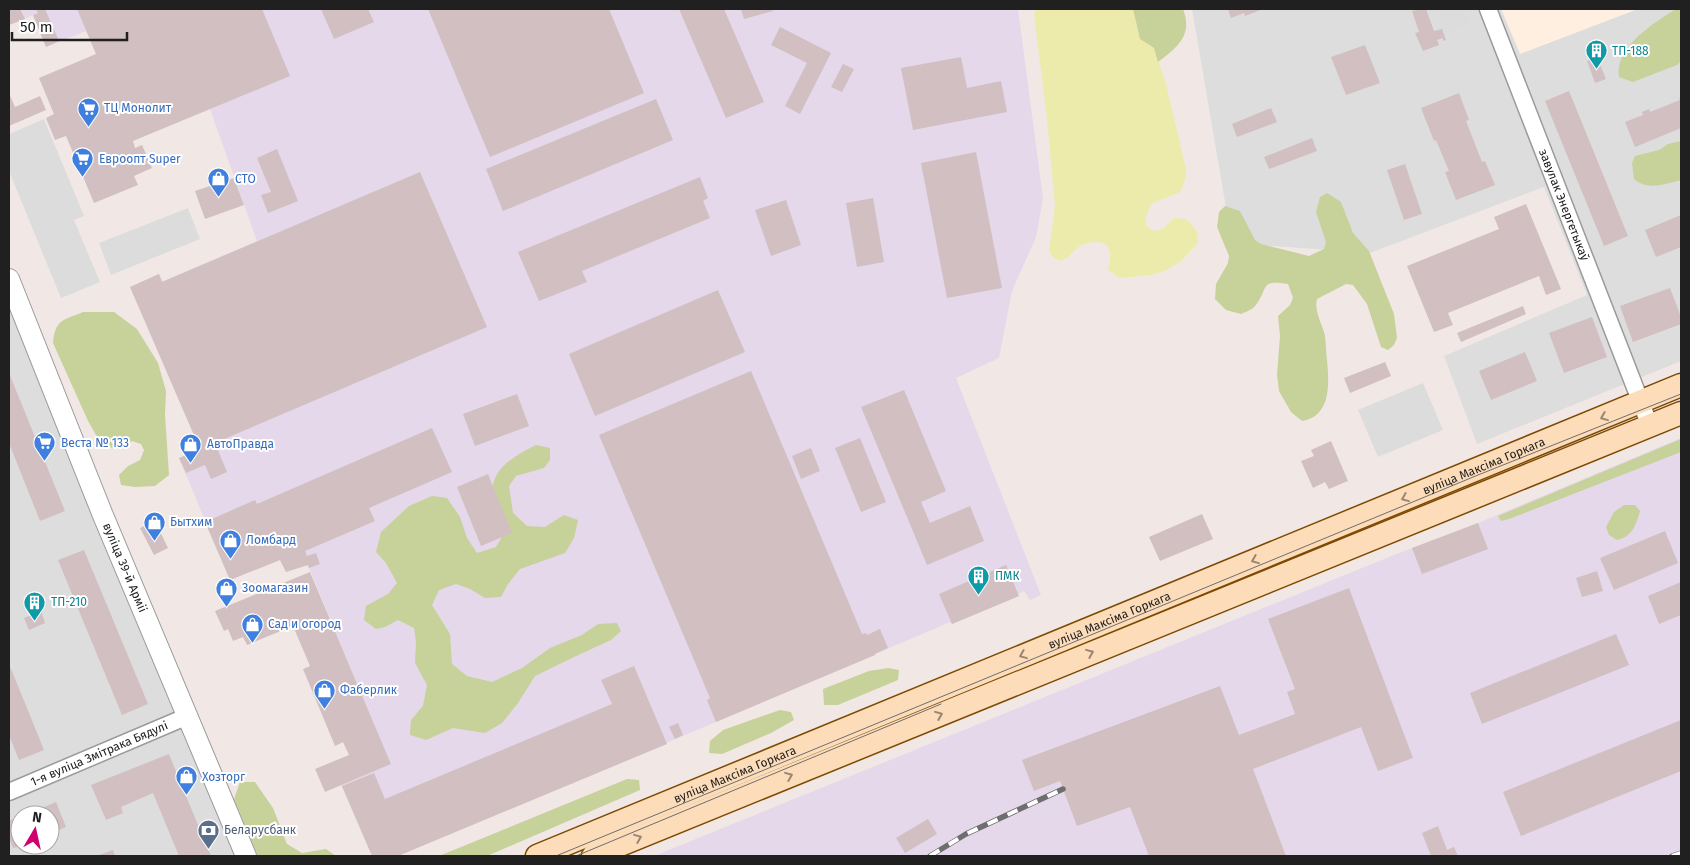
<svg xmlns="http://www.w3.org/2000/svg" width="1690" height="865" font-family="'Fira Sans',sans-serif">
<rect width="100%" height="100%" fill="#f1e8e6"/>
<path fill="#dedddd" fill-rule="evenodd" d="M1192 9H1681V361L1477 444 1444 356 1587 295 1544 187 1370 253 1232 243Z
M9 304 235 856H9ZM20 815H50V845H20Z"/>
<path fill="#e4d8ea" d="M9 9H1018L1043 198 1036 237 1012 291 999 358 956 378 1041 595 1030 600 1024 591 1018 594 1019 596 952 624 950 622 934 629 875 654V655L398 856H372L341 785 391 764 309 568 307 565 286 572 280 560 230 580 179 458 200 449 130 287 159 274 163 281 257 241 210 109 86 31 46 47 33 15 9 25Z
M1681 438V856H654L1389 557 1478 523Z"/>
<path fill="#ffefe1" d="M1501 9H1638L1520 54Z"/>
<path fill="#ecebab" d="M1036 9H1133L1140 39 1154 48 1166 84 1186 169V177L1180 192 1151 204 1145 219 1147 227 1154 231 1163 229 1174 218 1186 219 1197 231 1198 243 1180 262 1167 270 1151 275 1120 278 1108 270C1109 265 1111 258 1110 253 1108 238 1090 241 1080 246 1072 251 1071 257 1061 261L1054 258 1049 251 1055 206 1047 119 1034 15Z"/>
<path fill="#c7d19a" d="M1133 9H1183C1193 35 1178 47 1158 62L1154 48 1140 39Z
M1676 9H1681V61L1677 65 1633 82 1619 77C1614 47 1654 23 1676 9Z
M1681 141V180C1664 184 1648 191 1634 179L1632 163 1635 156 1659 150 1668 144Z
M1327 193 1341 202 1353 233 1369 251 1394 314 1397 338 1394 345 1388 350 1381 347 1367 304 1353 285 1346 284 1317 299C1314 312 1322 323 1325 336 1326 344 1326 352 1327 360 1329 382 1332 416 1302 421L1291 412 1279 391 1277 375 1280 336 1278 316 1290 305 1293 298 1288 284C1258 279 1269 290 1255 306 1252 310 1245 312 1241 314L1226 310 1215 299 1216 284 1228 263 1229 256 1217 227 1219 212 1225 206 1240 211 1255 240 1261 244 1309 256 1324 249 1326 242 1316 212 1320 197Z
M83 312H114L137 329 158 363 166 391 165 415 169 475 155 486 135 487 121 485 119 475 128 466 140 460 144 450 141 444 132 441 121 448 114 449 100 442 88 421 53 343C55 319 64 320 83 312Z
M1681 439V452L1509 519 1501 521 1498 516Z
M536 445 550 448V460L544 468 516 476 509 486 513 513 527 526 545 527 564 515 578 520 574 538 565 553 520 569 508 584 501 597 485 598 470 589 456 584 439 590 432 605 450 634 452 664 467 676 492 682 522 668 550 648 582 635 598 624 617 623 621 631 611 640 576 656 535 676 518 703 502 723 485 733 453 728 426 740 410 735 411 720 423 706 427 685 415 663 416 642 414 628 398 620 385 627 376 629 364 620 366 606 388 594 397 583 386 563 376 552 381 532 409 506 432 496 447 498 460 517 467 538 477 553 496 547 503 535C500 524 492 505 492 494 492 467 515 456 536 445Z
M1624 505H1635L1640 511C1636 525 1632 537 1617 540L1609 535 1606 527 1614 512Z
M888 668 899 670 898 680 838 705H824L823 689 869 671Z
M780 710 791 712 794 720 771 733 722 754 709 753 710 741 723 730Z
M627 779 639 780 640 790 487 856H439Z
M240 782H255L273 808 287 844 302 853 326 849 336 856H258L234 799Z"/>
<path fill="#dcdcdc" d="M1436 9H1465L1471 23 1444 33Z
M44 119 84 216 74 220 100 282 61 298 9 171V134Z
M188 208 200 239 111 275 99 243Z
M1423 383 1443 430 1378 457 1358 410Z"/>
<path fill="#d1bfc1" d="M9 9H20L25 19 9 25Z
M36 9H45L59 41 46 47 33 15 38 13Z
M77 9H262L290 76 133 141 135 148 142 145 152 168 134 176 138 185 94 203 66 136 55 140 46 118 54 114 39 78 96 54Z
M321 9H368L374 22 334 39Z
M428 9H609L644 93 490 157Z
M679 9H724L764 102 726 118Z
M741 9H772L773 11 744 19Z
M1228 9H1263L1245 16 1244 13 1231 18Z
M1420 9H1426L1434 31 1442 29 1446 40 1443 41V38L1437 40 1439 45 1423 51 1415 33 1419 32 1412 11Z
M780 27 831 53 800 114 785 106 807 63 771 45Z
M1365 45 1380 83 1346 95 1331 57Z
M961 57 967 88 1001 81 1007 112 913 130 901 68Z
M1597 57 1606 79 1595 83 1587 61Z
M843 64 854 69 842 92 831 87Z
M1569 91 1628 236 1604 246 1545 101Z
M9 93 15 107 40 96 46 110 9 126Z
M1459 93 1469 120 1466 121 1482 162 1485 161 1495 185 1456 200 1445 172 1449 171 1436 140 1434 141 1421 108Z
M1681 97V128L1635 147 1625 122 1643 115 1642 112 1649 109 1650 112 1680 100 1679 98Z
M656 99 673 140 503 211 486 169Z
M1271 108 1277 122 1237 137 1232 124Z
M1312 138 1317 151 1269 169 1264 157Z
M277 149 298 201 268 213 261 195 271 192 257 158Z
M976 152 1002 288 947 298 921 163Z
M1405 164 1422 214 1404 220 1387 170Z
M420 172 487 327 215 443 227 472 211 479 205 465 186 473 179 458 200 449 130 287 159 274 162 282Z
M700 177 708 198 703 201 710 218 582 271 587 282 539 301 518 252Z
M234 178 244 205 205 219 195 191Z
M873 198 884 262 857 267 846 203Z
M786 200 801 245 771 256 755 210Z
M1526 204 1561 289 1546 295 1539 276 1448 313 1453 325 1434 332 1407 266 1499 229 1494 217Z
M1681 215V247L1656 257 1645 230Z
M1670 288 1681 317V324L1633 342 1620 306Z
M718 290 745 352 595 416 569 354Z
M1523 306 1526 314 1461 342 1457 333Z
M1592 317 1607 357 1564 373 1549 333Z
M1525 352 1537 381 1491 400 1479 371Z
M1385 362 1391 376 1350 393 1344 378Z
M751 371 862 634 866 633 867 635 880 629 888 648 875 654V655L716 722 707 700 710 698 599 435Z
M9 373 65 511 40 521 9 443Z
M904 390 946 491 921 502 930 523 970 506 984 541 927 565 861 407Z
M517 394 529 426 475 446 463 414Z
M432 428 452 472 369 508 375 521 305 551 307 556 316 553 320 564 309 568 308 565 286 572 280 560 230 580 205 522 255 500 257 504Z
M860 438 886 502 861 512 835 448Z
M1331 441 1348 481 1329 489 1325 482 1313 488 1301 461 1314 456 1311 450Z
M811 448 820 471 801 479 792 456Z
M488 474 512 533 481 546 457 487Z
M1202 514 1213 539 1160 561 1149 537Z
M155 521 168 548 154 555 140 528Z
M1478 523 1488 549 1422 574 1412 548Z
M1665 531 1678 563 1614 590 1600 558Z
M84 550 148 704 122 715 58 560Z
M1006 565 1019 596 952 624 939 594Z
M1597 571 1603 591 1582 597 1576 578Z
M310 572 391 764 325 792 315 769 349 755 343 742 335 746 303 669 310 666 293 626 247 645 243 637 233 641 228 629 224 631 215 611Z
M1681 582V615L1659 624 1648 596Z
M1349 588 1413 758 1378 771 1361 727 1253 769 1286 856H1149L1130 807 1077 826 1060 781 1034 791 1022 760 1220 686 1239 735 1295 714 1287 692 1295 689 1268 619Z
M41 611 45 623 29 630 24 618Z
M1616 634 1629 665 1482 724 1470 693Z
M9 664 44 750 19 760 9 735Z
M634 666 667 744 398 856H372L342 786 374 773 385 799 612 704 601 680Z
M1681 720V771L1521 836 1503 792Z
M678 723 683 735 675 739 669 727Z
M169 754 186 796 211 856H179L153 793 121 807 123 813 106 820 91 785Z
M56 802 66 827 52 833 53 836 50 837V815H24L32 812 33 815 38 812 37 810Z
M19 817 20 820V846L13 848 9 838V821Z
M928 819 937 834 905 853 896 838Z
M1438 826 1447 850 1454 847 1458 856H1431L1422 833Z
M113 850 115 856H96Z"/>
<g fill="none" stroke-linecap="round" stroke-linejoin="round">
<defs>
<g id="minor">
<path id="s1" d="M1488 9 1650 426"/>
<path id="s2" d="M9 792 188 716"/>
</g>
<g id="tertiary">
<path id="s3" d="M9 279 102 513 246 856"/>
</g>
<g id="secondary">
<path id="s4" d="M537 856 1681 385"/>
<path d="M593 856 1681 413"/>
</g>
</defs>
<use href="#minor" stroke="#9a9a9a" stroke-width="19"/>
<use href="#tertiary" stroke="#9a9a9a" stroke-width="22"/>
<use href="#secondary" stroke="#7d4901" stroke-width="25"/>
<use href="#minor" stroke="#fff" stroke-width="16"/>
<use href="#tertiary" stroke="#fff" stroke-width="20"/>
<use href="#secondary" stroke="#fcdcb9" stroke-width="22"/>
<path stroke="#6e6e6e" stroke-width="1" d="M556 856 1478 475 1681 394
M576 856 941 704"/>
<defs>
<path id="rail" d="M930 856 966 834 1063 789
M1672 856 1681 853"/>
</defs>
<use href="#rail" stroke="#6e6e6e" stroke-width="5.5"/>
<use href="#rail" stroke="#fff" stroke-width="4" stroke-dasharray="11" stroke-linecap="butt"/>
</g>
<defs><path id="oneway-chevron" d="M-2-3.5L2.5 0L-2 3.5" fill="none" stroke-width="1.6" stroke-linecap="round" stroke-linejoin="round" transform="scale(1.25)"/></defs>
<g stroke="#998774">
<use href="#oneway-chevron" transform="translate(1604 417) rotate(158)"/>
<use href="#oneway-chevron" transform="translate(1405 498) rotate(158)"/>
<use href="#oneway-chevron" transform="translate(1255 560) rotate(158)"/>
<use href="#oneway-chevron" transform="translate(1090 653) rotate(-22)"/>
<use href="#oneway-chevron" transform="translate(1023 655) rotate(158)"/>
<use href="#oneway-chevron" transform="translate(939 715) rotate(-22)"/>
<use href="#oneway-chevron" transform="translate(789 776) rotate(-22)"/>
<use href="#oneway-chevron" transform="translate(638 838) rotate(-22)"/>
</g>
<defs>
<symbol id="building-pin" viewBox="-11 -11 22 30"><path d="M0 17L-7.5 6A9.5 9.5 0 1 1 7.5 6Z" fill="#0f9aa8" stroke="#fff"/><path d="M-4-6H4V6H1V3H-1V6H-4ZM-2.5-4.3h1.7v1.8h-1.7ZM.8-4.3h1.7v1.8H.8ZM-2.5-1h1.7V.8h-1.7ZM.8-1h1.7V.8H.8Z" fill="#fff"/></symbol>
<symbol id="supermarket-pin" viewBox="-11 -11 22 30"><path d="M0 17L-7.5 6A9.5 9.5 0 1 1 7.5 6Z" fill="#3f7fe0" stroke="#fff"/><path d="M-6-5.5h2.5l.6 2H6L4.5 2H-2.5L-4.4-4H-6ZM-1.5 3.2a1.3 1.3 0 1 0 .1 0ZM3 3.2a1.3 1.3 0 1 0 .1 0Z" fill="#fff"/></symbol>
<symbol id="shop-pin" viewBox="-11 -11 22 30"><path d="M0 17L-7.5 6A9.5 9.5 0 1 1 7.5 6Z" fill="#3f7fe0" stroke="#fff"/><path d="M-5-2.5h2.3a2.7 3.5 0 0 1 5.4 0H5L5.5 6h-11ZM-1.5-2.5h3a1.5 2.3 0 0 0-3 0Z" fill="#fff"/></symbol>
<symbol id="bank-pin" viewBox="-11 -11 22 30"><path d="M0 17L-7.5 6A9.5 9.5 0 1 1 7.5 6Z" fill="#5c6f8a" stroke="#fff"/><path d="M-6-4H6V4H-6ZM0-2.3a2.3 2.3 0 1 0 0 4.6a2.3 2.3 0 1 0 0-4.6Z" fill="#fff"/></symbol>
</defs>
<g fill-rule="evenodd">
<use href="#building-pin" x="1584" y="38" width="25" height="34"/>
<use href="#supermarket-pin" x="76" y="96" width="25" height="34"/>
<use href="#supermarket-pin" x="70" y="146" width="25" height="34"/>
<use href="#shop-pin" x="206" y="166" width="25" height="34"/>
<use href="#supermarket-pin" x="32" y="430" width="25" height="34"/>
<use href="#shop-pin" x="178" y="432" width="25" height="34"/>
<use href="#shop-pin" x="142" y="510" width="25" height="34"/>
<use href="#shop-pin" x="218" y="528" width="25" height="34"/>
<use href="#building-pin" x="966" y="564" width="25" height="34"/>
<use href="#shop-pin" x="214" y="576" width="25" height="34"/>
<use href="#building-pin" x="22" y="590" width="25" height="34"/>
<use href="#shop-pin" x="240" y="612" width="25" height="34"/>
<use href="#shop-pin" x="312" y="678" width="25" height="34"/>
<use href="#shop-pin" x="174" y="764" width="25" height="34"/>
<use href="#bank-pin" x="196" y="818" width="25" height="34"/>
</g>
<g text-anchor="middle" stroke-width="4" stroke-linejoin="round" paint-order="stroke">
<g font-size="12" fill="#0d838f" stroke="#fff" text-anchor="start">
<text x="1612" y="55">ТП-188</text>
<text x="995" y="580">ПМК</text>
<text x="51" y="606">ТП-210</text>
</g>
<g font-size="12" fill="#366cbe" stroke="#fff" text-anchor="start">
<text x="104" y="112">ТЦ Монолит</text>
<text x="99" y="163">Евроопт Super</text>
<text x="235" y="183">СТО</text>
<text x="61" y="447">Веста № 133</text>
<text x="207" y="448">АвтоПравда</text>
<text x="170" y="526">Бытхим</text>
<text x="246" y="544">Ломбард</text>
<text x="242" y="592">Зоомагазин</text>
<text x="268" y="628">Сад и огород</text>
<text x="340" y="694">Фаберлик</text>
<text x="202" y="781">Хозторг</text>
</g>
<g font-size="12" fill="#202020" stroke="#fff">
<text dy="4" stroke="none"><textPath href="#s1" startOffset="210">завулак Энергетыкаў</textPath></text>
<text dy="4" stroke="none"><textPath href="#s4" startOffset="1024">вуліца Максіма Горкага</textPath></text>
<text dy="4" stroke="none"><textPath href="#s3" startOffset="311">вуліца 39-й Арміі</textPath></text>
<text dy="4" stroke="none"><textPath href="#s4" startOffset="619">вуліца Максіма Горкага</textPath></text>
<text dy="4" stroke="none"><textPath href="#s2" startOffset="98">1-я вуліца Змітрака Бядулі</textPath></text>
<text dy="4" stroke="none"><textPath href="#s4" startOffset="214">вуліца Максіма Горкага</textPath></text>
</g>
<g font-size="12" fill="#4e5e75" stroke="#fff" text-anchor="start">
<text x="224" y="834">Беларусбанк</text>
</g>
</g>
<rect width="1690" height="865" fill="none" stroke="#202020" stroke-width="20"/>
<g transform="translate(35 830) rotate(9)"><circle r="24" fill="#ffffff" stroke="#a6a6a6"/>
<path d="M0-4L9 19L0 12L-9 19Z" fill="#d0006e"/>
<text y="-8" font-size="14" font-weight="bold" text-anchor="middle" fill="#202020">N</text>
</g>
<path d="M12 32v8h115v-8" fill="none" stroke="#202020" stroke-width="2.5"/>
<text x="20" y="32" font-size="15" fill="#202020" stroke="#ffffff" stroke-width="4" paint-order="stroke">50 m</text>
</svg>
